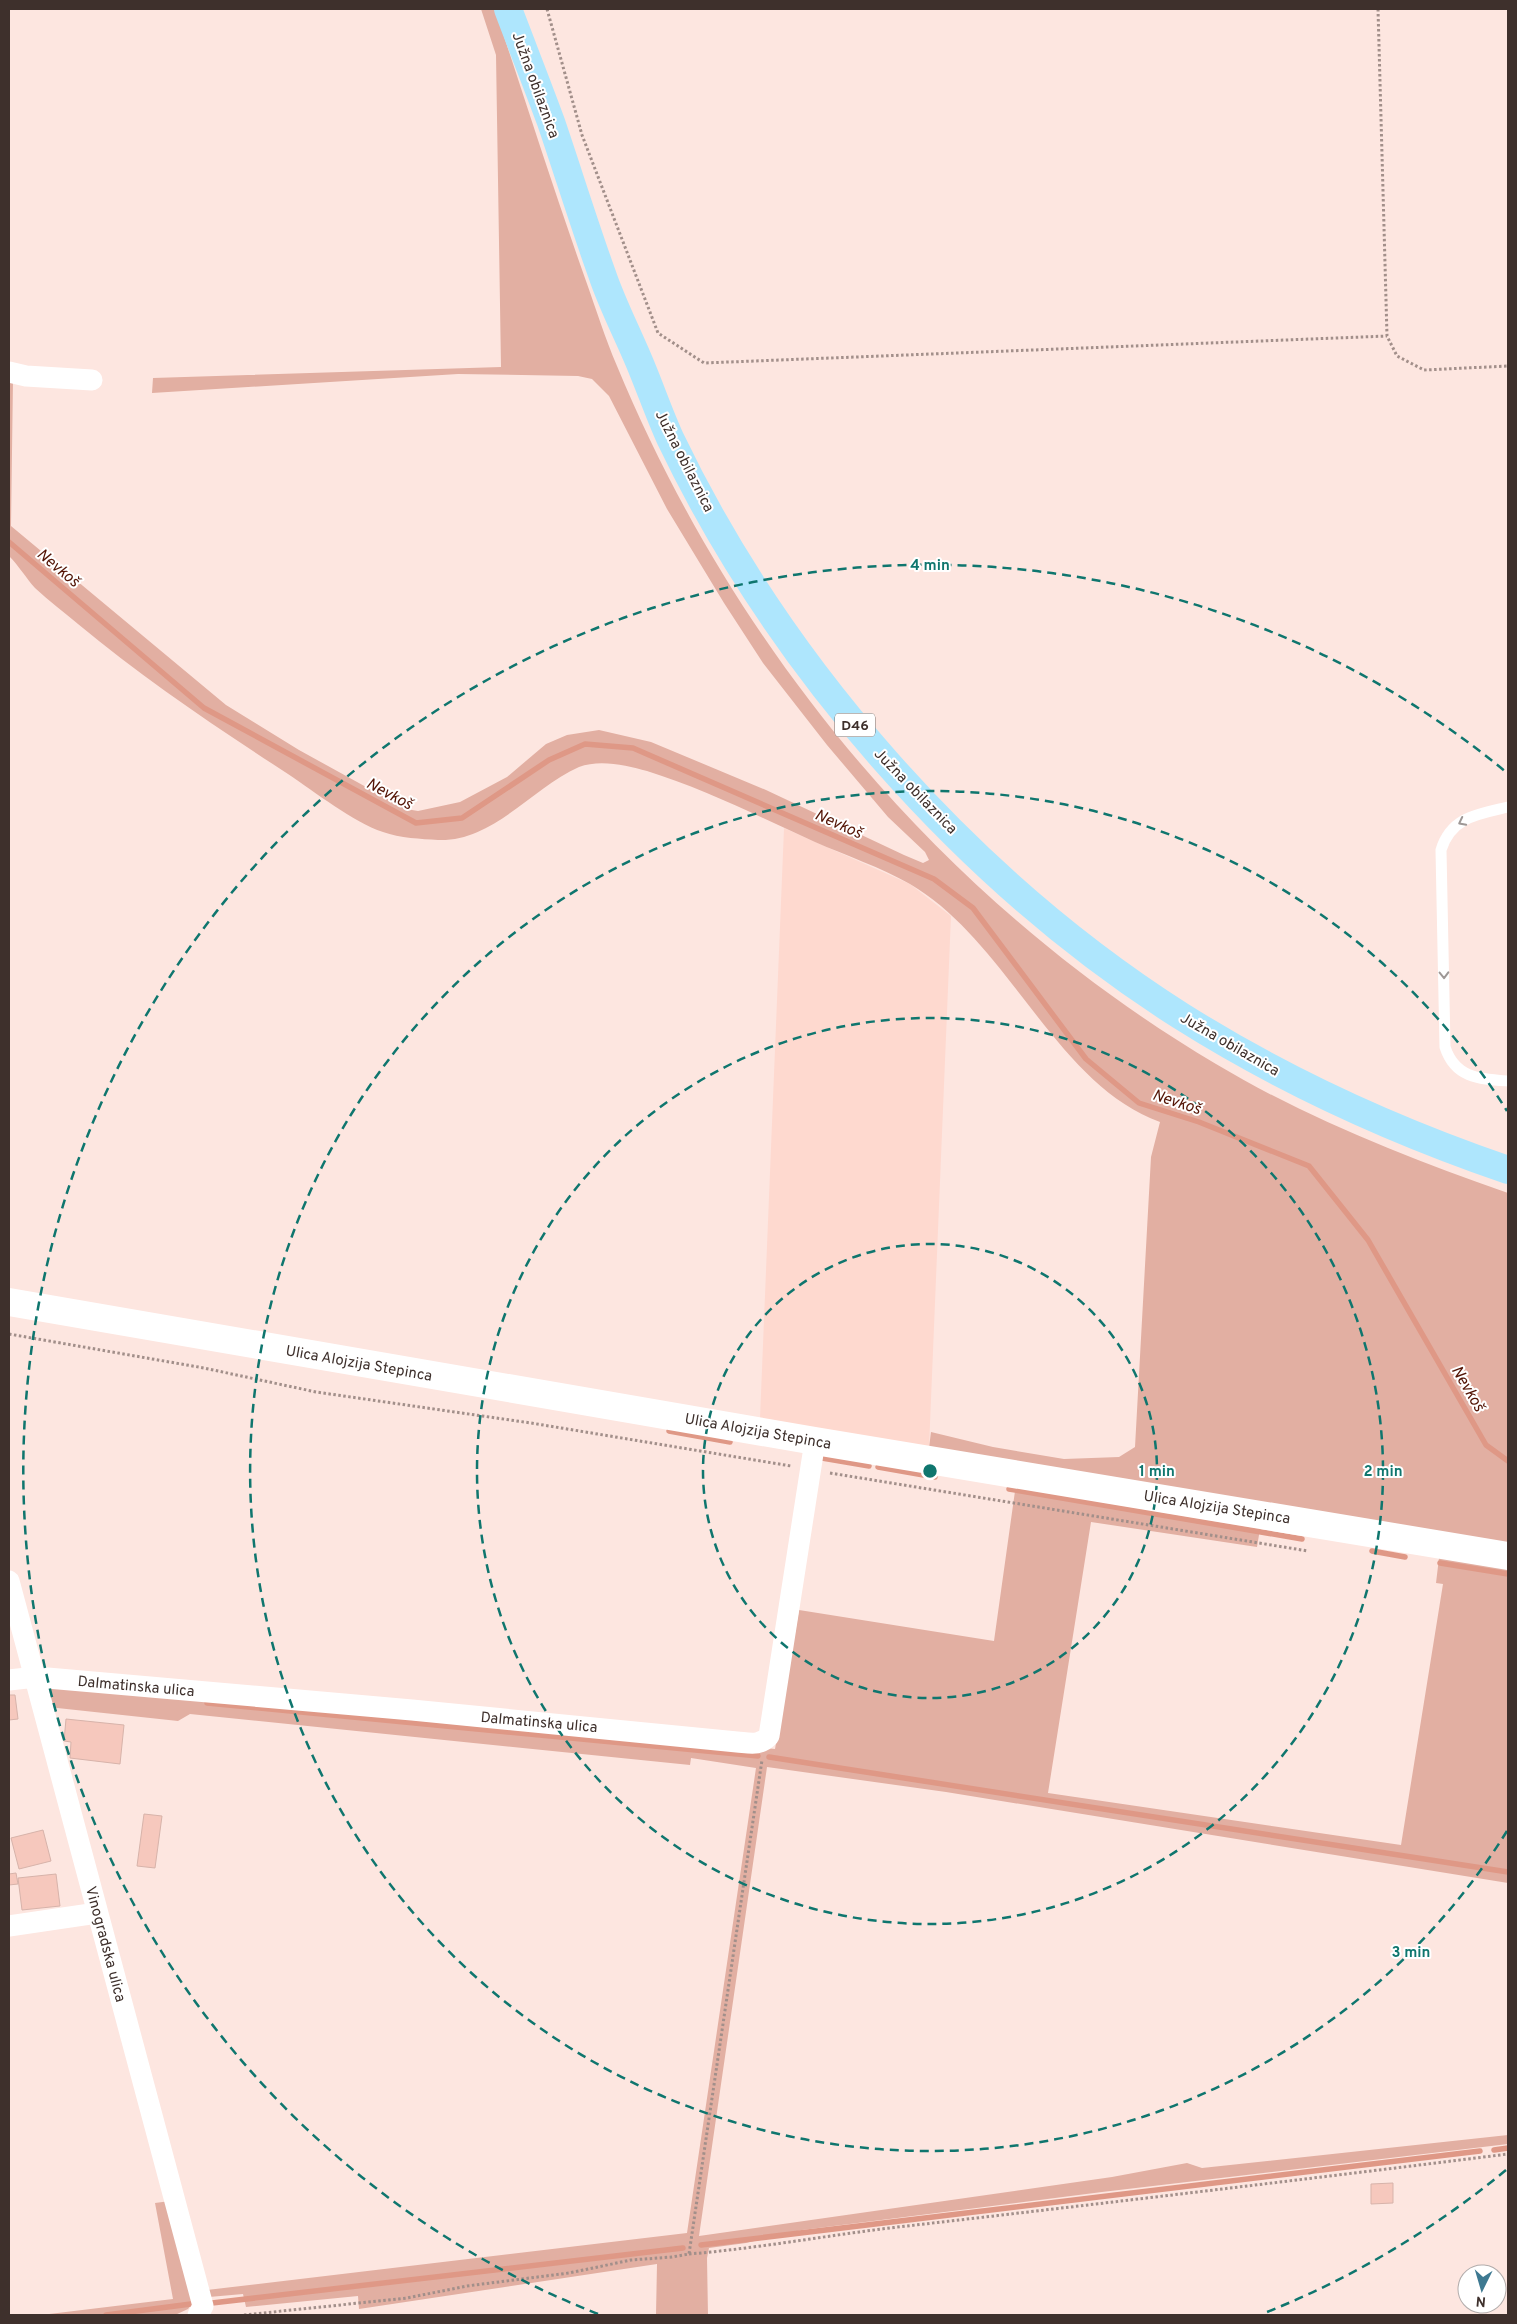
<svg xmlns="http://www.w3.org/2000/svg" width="1517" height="2324" font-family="Overpass,sans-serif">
<rect width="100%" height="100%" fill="#fde6e0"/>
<path fill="#fed9cf" d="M784 828 910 884 951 916 929 1448 760 1418Z"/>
<path fill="#e2afa2" d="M481 9H495C525 100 554 191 586 281 596 309 605 338 617 366 737 655 946 904 1216 1064 1308 1119 1408 1158 1508 1193V1545L929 1448 931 1432 993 1447 1064 1459 1119 1457 1135 1447 1151 1157 1160 1122C1055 1084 1009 942 910 884 882 868 845 855 815 842 760 817 705 789 647 771 627 765 599 759 579 767 532 788 493 842 438 840 421 839 400 838 383 832 353 822 315 792 288 774 216 727 144 679 78 624 64 612 49 601 35 588 26 578 19 566 9 556V378L13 379 11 526 226 705 299 750 406 809 418 811 460 802 507 777 546 744 567 735 599 730 651 742 766 790 904 855 923 863 929 860 925 852 888 817 827 745 763 663 724 603 667 509 609 396 592 379 578 376 458 374 152 393 153 378 501 367 496 55Z
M1016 1484 1261 1523 1257 1547 1091 1522 1048 1793 1401 1845 1443 1584 1436 1583 1439 1558 1508 1565V1883L946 1792 767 1767 699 2236 1112 2177 1187 2163 1202 2168 1508 2135V2144L1102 2192 802 2230 746 2243 709 2248 707 2258 708 2315H656L657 2264 359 2309 358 2296 246 2307 243 2294 209 2297 207 2290 687 2233 756 1768 691 1758 690 1765 190 1714 178 1721 48 1707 46 1683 775 1749 799 1610 994 1641Z
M170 2201 196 2298 188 2309 175 2315H41L173 2299 155 2203Z"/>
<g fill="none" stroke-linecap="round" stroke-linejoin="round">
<path stroke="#df9886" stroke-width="5.5" d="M9 542 204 708 416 823 462 818 549 760 585 744 633 748 934 879 973 908 1086 1059 1139 1103 1199 1122 1309 1166 1368 1240 1486 1445 1508 1461
M669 1431 730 1442
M822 1458 869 1466
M878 1467 935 1477
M1009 1489 1302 1539
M1372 1551 1405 1557
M1440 1563 1508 1574
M207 1703 758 1756
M769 1757 1508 1872
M1494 2150 1508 2148
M701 2245 1480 2151
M212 2303 683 2248
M106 2315 191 2304"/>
</g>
<path fill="#f6c8bd" stroke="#d7b3aa" d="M9 1695H15L18 1719 9 1720Z
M66 1719 124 1725 120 1764 70 1758 71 1742 64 1741Z
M144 1814 162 1816 155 1868 137 1866Z
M43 1830 51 1861 19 1869 11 1838Z
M16 1873 18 1884 9 1885V1874Z
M56 1874 60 1906 22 1910 18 1878Z
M1393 2183V2203L1371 2204V2184Z"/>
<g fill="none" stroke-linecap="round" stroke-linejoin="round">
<path stroke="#a28f8a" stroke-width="3" stroke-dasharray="2.5 2.5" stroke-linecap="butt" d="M547 9 582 135 658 333 704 363 1387 336
M1378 9 1387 336 1397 356 1424 370 1508 366
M9 1334 204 1368 316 1392 531 1423 791 1466
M830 1473 1308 1551
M689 2254C762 2248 834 2234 907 2226 1107 2203 1308 2179 1508 2154
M244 2315 407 2298 467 2286 569 2273 631 2260 672 2257 689 2254 762 1760"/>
<path stroke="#fff" stroke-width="11" d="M1508 807C1478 814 1451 817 1441 850L1445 1047C1455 1078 1479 1079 1508 1081"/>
<path stroke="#fff" stroke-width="21" d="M9 372 26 376 92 380
M9 1581 203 2306 198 2315
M9 1680 36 1677 412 1710 737 1742C750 1743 760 1746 769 1736L815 1441
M9 1926 97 1913"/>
<path stroke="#fff" stroke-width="28" d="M9 1302 815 1441 1508 1556"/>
<path stroke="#aee6fd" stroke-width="28" d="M508 9C522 46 537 84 551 122 568 172 584 224 602 274 613 307 630 338 643 371 652 393 660 416 670 438 779 666 967 880 1181 1016 1284 1081 1394 1131 1508 1170"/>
</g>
<defs><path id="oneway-chevron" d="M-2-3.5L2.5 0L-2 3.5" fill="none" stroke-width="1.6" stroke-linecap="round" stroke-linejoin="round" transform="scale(1.25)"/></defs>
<g stroke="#9e9896">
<use href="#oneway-chevron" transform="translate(1462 822) rotate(153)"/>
<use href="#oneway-chevron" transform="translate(1444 975) rotate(89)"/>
</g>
<g fill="none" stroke="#0f766e" stroke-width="2.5" stroke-dasharray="9 6">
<circle cx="930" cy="1471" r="227"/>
<circle cx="930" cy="1471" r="453"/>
<path d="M1507 1831A680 680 0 1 1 1507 1111"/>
<path d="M1506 2170A906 906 0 0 1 1262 2314M598 2314A906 906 0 1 1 1506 772"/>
</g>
<g text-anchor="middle" stroke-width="4" stroke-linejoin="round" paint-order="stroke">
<rect fill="#fff" stroke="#786e6b" stroke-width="1" x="835" y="713.5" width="40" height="23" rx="4"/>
<g font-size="14" font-weight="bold" fill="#3e302c">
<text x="855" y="730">D46</text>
</g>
<g font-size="15" fill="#3e302c" stroke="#fff">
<text transform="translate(536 85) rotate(70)" y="5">Južna obilaznica</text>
<text transform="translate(685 461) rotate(63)" y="5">Južna obilaznica</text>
<text transform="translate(916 791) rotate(46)" y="5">Južna obilaznica</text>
<text transform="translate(1230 1044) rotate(30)" y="5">Južna obilaznica</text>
<text transform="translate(359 1363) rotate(10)" y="5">Ulica Alojzija Stepinca</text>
<text transform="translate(758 1431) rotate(10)" y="5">Ulica Alojzija Stepinca</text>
<text transform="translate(1217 1507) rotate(9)" y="5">Ulica Alojzija Stepinca</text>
<text transform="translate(136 1686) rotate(5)" y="5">Dalmatinska ulica</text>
<text transform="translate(539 1722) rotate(5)" y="5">Dalmatinska ulica</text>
<text transform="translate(106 1944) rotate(75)" y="5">Vinogradska ulica</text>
</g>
<g font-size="16" font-style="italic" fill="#531405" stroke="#fff">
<text transform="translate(59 567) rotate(40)" y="6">Nevkoš</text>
<text transform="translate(390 793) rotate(28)" y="6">Nevkoš</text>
<text transform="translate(839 823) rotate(24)" y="6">Nevkoš</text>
<text transform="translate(1177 1101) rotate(18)" y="6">Nevkoš</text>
<text transform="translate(1469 1388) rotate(60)" y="6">Nevkoš</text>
</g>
</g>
<circle cx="930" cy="1471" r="8" fill="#0f766e" stroke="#fff" stroke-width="2.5"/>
<g font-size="15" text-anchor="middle" font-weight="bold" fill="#0f766e" stroke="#fff" stroke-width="4" stroke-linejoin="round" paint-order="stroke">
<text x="930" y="570">4 min</text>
<text x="1157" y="1476">1 min</text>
<text x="1383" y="1476">2 min</text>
<text x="1411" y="1957">3 min</text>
</g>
<rect width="1517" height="2324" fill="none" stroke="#3e302c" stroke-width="20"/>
<g transform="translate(1482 2289) rotate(185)"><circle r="24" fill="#ffffff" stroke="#b2acab"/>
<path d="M0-4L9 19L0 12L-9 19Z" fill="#3e7991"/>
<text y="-8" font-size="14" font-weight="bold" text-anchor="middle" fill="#3e302c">N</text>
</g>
</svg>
